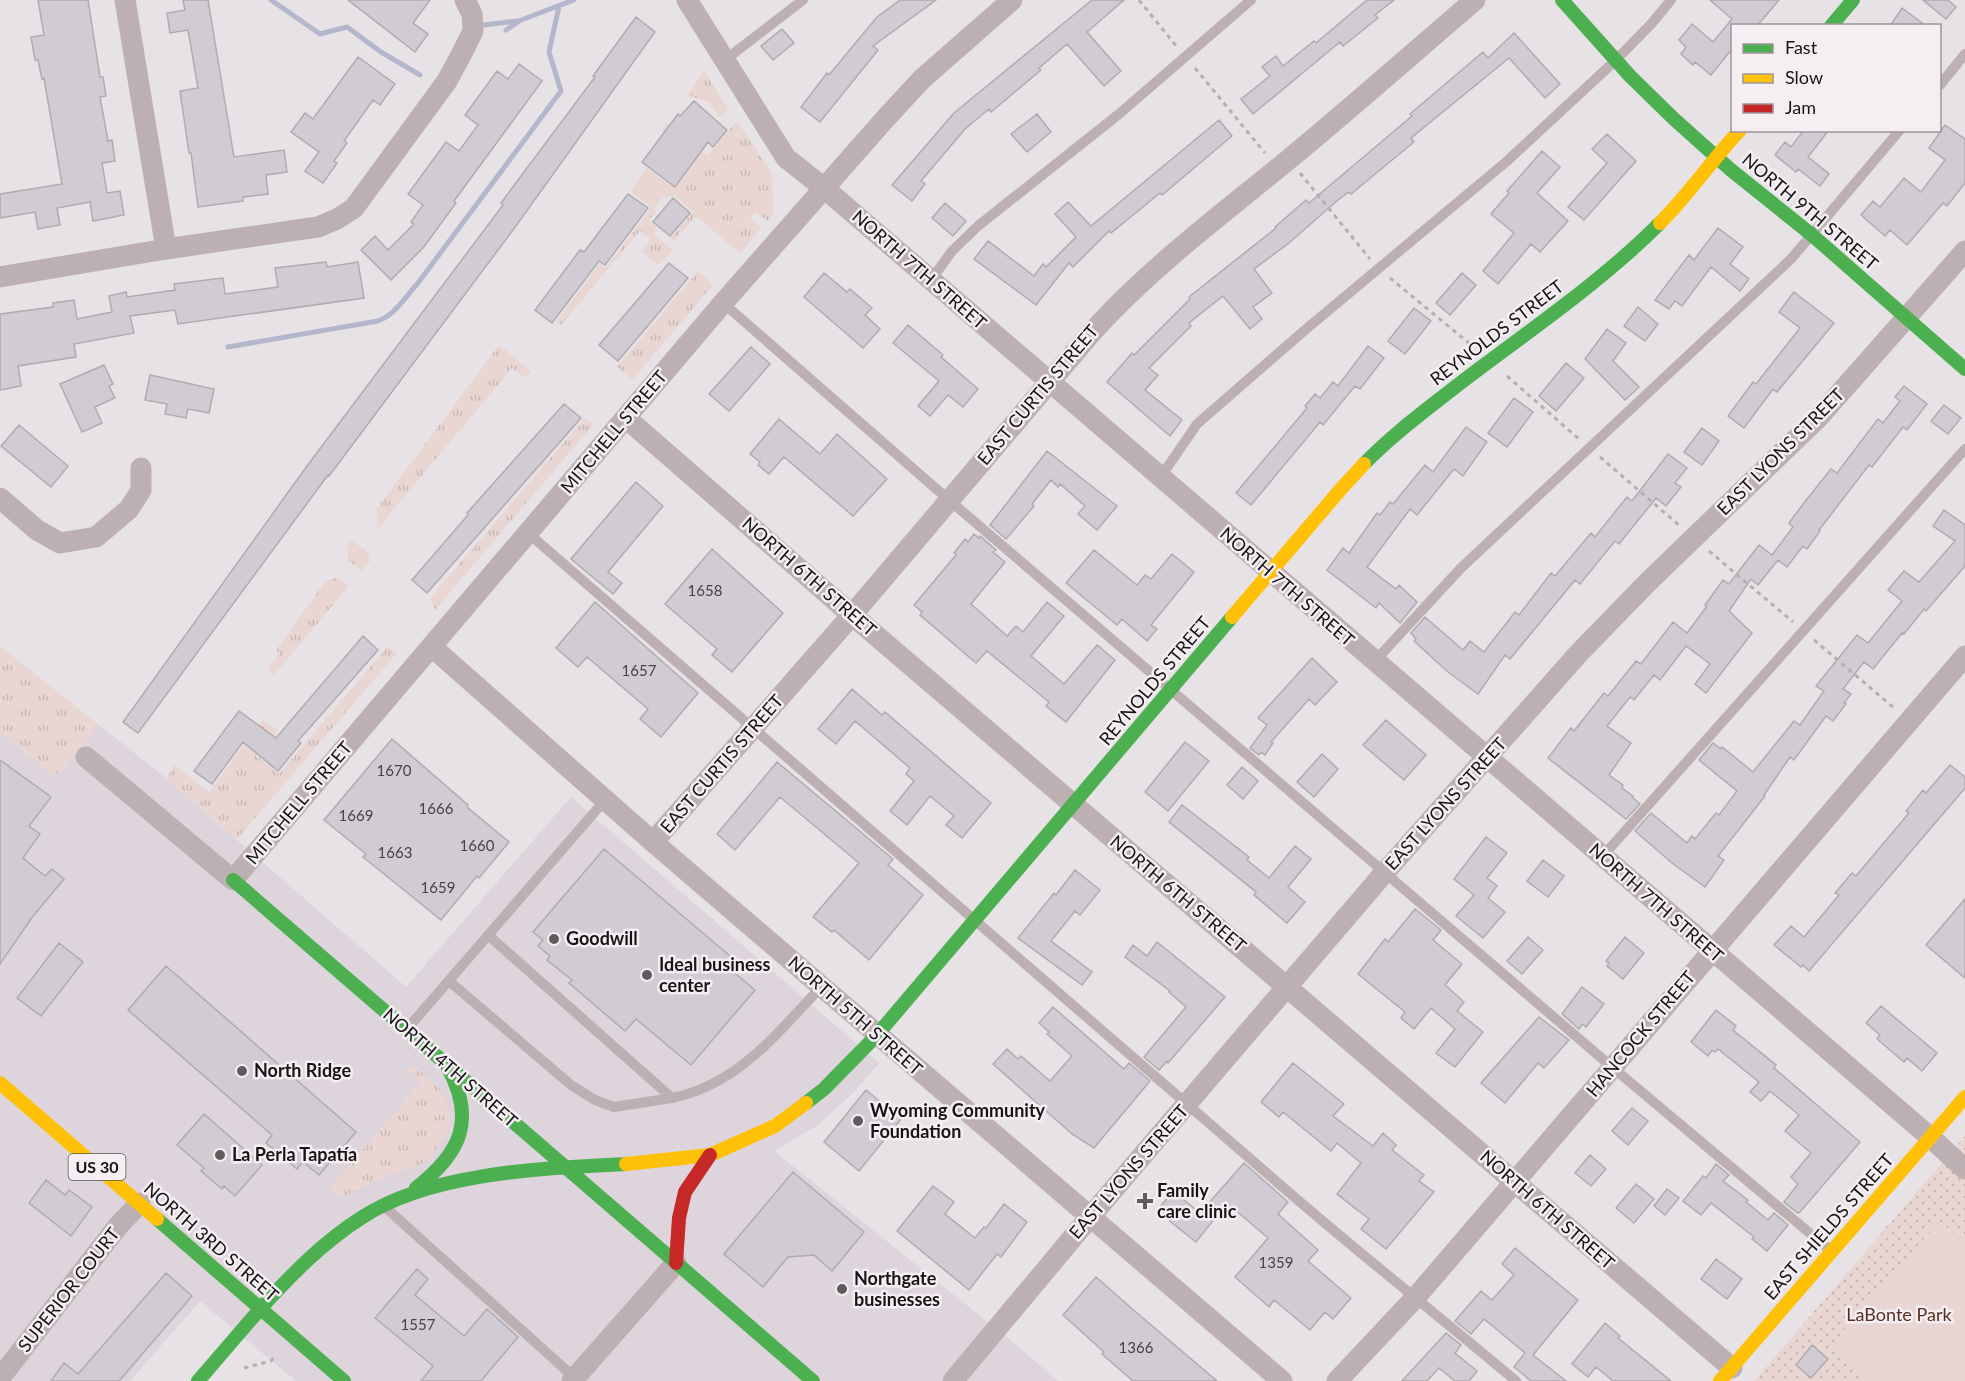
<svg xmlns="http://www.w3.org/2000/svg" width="1965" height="1381" font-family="Lato,sans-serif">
<defs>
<pattern id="grass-tufts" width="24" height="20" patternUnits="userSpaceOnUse" patternTransform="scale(1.5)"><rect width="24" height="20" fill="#e9d6d3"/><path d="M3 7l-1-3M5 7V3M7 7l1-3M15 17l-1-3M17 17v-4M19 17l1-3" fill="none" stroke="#c7b7b4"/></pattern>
<pattern id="park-dots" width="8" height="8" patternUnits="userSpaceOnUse" patternTransform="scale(1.5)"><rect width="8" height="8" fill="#e9d6d3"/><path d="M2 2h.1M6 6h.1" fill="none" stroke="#c7b7b4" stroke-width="1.8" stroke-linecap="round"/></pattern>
</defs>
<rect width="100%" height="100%" fill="#e7e2e5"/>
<path fill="#ded4db" d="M99 725 166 778 406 987 571 797 879 1063 853 1093 818 1125 774 1151 1014 1343 1058 1381H296L200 1301 130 1381H0V731L55 777Z"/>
<path fill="url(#grass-tufts)" d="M704 71 729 110 719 117 711 103 687 95Z
M737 121 771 172 774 214 768 221 756 212 750 219 762 228 740 253 696 216 674 241 671 238 693 212 674 195 662 199 672 184 661 172 678 185 694 163 677 150 680 145 662 131 666 122 699 151 708 155Z
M652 207 656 212 649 220 658 228 654 234 673 250 661 264H657L642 251 651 240 640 231 561 325 556 322 600 264 606 268Z
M698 271 713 285 632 380 617 367Z
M499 345 531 371 525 378 512 368 378 528 376 510Z
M585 418 593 425 434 611 431 597Z
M352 540 369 554 370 561 362 571 349 561 347 546Z
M338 577 349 586 274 675 269 671V667L279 654 276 650 325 582Z
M0 646 99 725 55 777 0 731Z
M388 646 397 653 237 839 166 778 175 765 209 792 263 720 278 731 257 756 279 774Z
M416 1067 442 1091 447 1101 450 1116 447 1132 428 1161 372 1182 346 1196 333 1193 329 1189 421 1082 406 1069Z"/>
<path fill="url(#park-dots)" d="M1965 1136V1381H1754Z"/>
<path fill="#e9d6d3" d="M647 168 671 186 654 209 630 191Z
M1939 1221 1965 1242V1381H1867L1838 1357 1839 1336Z"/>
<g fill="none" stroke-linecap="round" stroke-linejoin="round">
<path stroke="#b4b7cc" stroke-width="5" d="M271 0 320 34 347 27 381 52 420 75
M476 26 517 21
M506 30 521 20 574 0
M228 347 378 321C395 315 406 296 418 283L561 91 549 52 559 6"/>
</g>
<path fill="#d1ccd4" stroke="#aeacae" stroke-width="1.5" d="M38 0H88L100 77H103L106 96 100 97 108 141 112 140 115 161 102 163 107 193 120 191 124 215 93 221 90 202 57 208 60 225 38 229 35 212 0 218V194L62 184 44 78 42 79 38 60H35L31 37 44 35Z
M183 0H208L234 157 284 150 287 172 266 175 268 194 243 197V201L198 207 191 153H189L180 91 198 88 191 47 188 30 170 33 167 13 185 10Z
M348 0H430L413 23 428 34 415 52Z
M900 0H936L873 46 878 50 820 122 801 107 827 73 829 75 877 17Z
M1092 0H1124L1087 32 1121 71 1104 86 1067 44 1039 68 1041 70 991 112 989 109 965 129 921 181 925 184 912 201 892 185 954 113Z
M1367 0H1394L1375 15 1378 18 1343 46 1340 42 1253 114 1241 99 1270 76 1262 67 1276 56 1283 66 1314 41 1316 43Z
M1710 0H1779L1757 26H1732V49L1711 75 1695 62 1693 65 1681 54 1686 47 1679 40 1692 24 1713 42 1732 19Z
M1923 0H1948L1956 7 1946 19Z
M1902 8 1926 26H1890Z
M636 17 655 32 513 230 329 476 328 475 138 733 123 722 307 466 503 205 501 203 595 77 593 76Z
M782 29 794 43 773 60 761 46Z
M1514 33 1560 84 1545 98 1509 58 1411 138 1414 142 1351 194 1349 192 1338 200 1289 243 1254 269 1272 293 1253 307 1262 319 1250 329 1223 296 1189 323 1191 326 1149 368 1158 375 1145 390 1182 420 1170 436 1107 382 1132 353 1134 355 1190 299 1189 297 1276 228 1275 227 1306 200 1309 203 1412 116 1410 114 1483 52 1488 58Z
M358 57 395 84 380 105 373 100 344 141 347 143 334 161 337 163 323 183 305 171 319 152 291 132 305 113 313 119Z
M519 64 542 81 454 201 456 203 423 248 391 280 361 250 375 236 388 250 414 224 411 222 423 205 408 194 446 142 459 151 478 125 465 115 497 71 508 79Z
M694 101 727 130 713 147 708 142 675 187 642 162 678 114 680 116Z
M1037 114 1051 132 1027 152 1011 134Z
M1219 120 1232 136 1162 195 1160 193 1111 233 1109 231 1073 267 1069 263 1036 305 974 259 988 241 1034 276 1043 264 1046 267 1076 237 1055 214 1068 202 1091 226Z
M1945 125 1965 139V183L1947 206 1943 203 1907 245 1890 230 1885 236 1861 215 1873 201 1880 207 1904 178 1921 192 1945 160 1929 148Z
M1804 130H1829L1808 157 1829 174 1820 186 1798 169 1796 172 1775 155 1785 142 1791 147Z
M1607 134 1636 161 1584 220 1568 207 1607 163 1592 149Z
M1542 151 1560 167 1537 193 1568 221 1540 252 1531 244 1498 284 1483 271 1514 233 1491 214 1509 193 1507 191Z
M628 194 648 208 605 265 599 261 552 323 535 310 580 250 584 252Z
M673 198 690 213 670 236 653 222Z
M945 203 966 221 953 236 932 218Z
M1718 228 1743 247 1730 264 1749 279 1740 291 1711 267 1682 306 1675 301 1669 309 1655 300 1689 255 1694 260Z
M326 262 327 267 358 262 364 298 178 324 175 310 130 316 134 333 74 344 76 357 18 366 21 386 0 390V314L53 307V303L74 300 77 319 112 312 109 296 126 292 127 297 175 290 174 284 223 278 225 294 278 287 275 268Z
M669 263 688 278 618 361 599 345Z
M824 273 847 292 850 289 872 308 865 315 880 329 863 348 804 297Z
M1462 273 1476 285 1450 315 1436 303Z
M1794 292 1834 323 1777 392 1773 389 1744 428 1728 416 1753 382 1756 384 1800 328 1779 312Z
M1638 307 1658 324 1645 341 1624 326Z
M1414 308 1431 321 1405 354 1388 341Z
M908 325 943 355 941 357 978 389 963 407 948 395 930 416 918 406 939 381 893 343Z
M1607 329 1626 343 1613 361 1639 387 1625 400 1585 359Z
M1368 346 1384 358 1360 389 1355 386 1323 425 1320 422 1251 505 1236 493 1307 408 1305 406 1315 394 1320 398 1333 382 1338 386Z
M751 347 770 364 729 411 709 394Z
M1566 363 1584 378 1556 411 1539 396Z
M104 365 113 384 109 386 115 398 95 407 102 423 82 432 60 384Z
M150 375 214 389 209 413 188 409 186 418 165 414 167 404 145 400Z
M1904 386 1927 404 1907 430 1903 427 1872 467 1869 465 1819 530 1820 531 1807 549 1803 546 1787 567 1778 560 1758 585 1751 579 1729 611 1752 633 1706 693 1695 684 1710 664 1686 646 1660 680 1654 675 1634 700 1630 697 1607 726 1631 743 1609 775 1623 785 1622 788 1633 796 1632 797 1640 804 1626 819 1548 758 1571 728 1574 731 1604 693 1608 696 1636 661 1641 664 1673 622 1687 633 1707 606 1705 605 1723 580 1729 584 1759 545 1772 555 1793 527 1789 523 1807 499 1831 469 1837 473 1878 419 1883 423 1900 401 1895 397Z
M1514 398 1533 412 1507 447 1488 433Z
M564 404 581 418 427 593 412 580 468 515 467 513Z
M1944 405 1961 418 1948 434 1931 421Z
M779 419 820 454 837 434 887 479 853 516 784 457 769 474 758 465 760 462 750 454Z
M19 425 68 466 51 487 1 446Z
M1466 427 1487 442 1463 476 1454 469 1417 515 1410 509 1367 567 1396 589 1399 585 1417 602 1400 623 1379 603 1376 608 1327 570 1343 548 1349 553 1377 513 1380 515 1390 502 1393 504 1425 465 1433 472Z
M1702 428 1719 441 1702 465 1684 452Z
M1047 451 1117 506 1097 530 1078 514 1085 506 1060 484 1058 487 1051 480 1032 504 1034 506 1006 539 990 525Z
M1668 454 1687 468 1675 483 1681 487 1666 506 1656 498 1619 544 1615 541 1580 584 1575 580 1510 659 1505 655 1478 694 1448 672 1414 641 1416 639 1411 633 1425 617 1463 650 1470 641 1484 652 1515 612 1519 615 1551 573 1555 576 1591 533 1595 537 1627 497 1632 501Z
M636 482 663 506 608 572 622 583 613 594 571 559Z
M1944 510 1965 525V566L1926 611 1924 609 1904 634 1902 633 1873 669 1864 662 1843 689 1851 694 1844 703 1846 704 1833 721 1826 716 1794 760 1790 757 1764 795 1765 796 1718 856 1724 860 1705 887 1672 863 1635 831 1651 813 1687 843 1692 836 1695 839 1716 813 1719 815 1737 791 1699 760 1713 743 1721 749 1722 747 1753 772 1794 721 1800 725 1824 691 1816 686 1857 635 1868 643 1902 601 1888 590 1904 571 1919 582 1955 541 1933 526Z
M974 534 979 538 980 536 996 550 993 552 1005 562 971 604 1007 636 1016 626 1023 632 1047 602 1064 616 1031 656 1064 684 1097 645 1115 660 1066 722 1046 706 1049 702 987 651 976 663 920 615 922 612 914 605 956 555 954 553 965 539 968 542Z
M712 549 783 613 732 672 712 655 717 649 665 604Z
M1094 550 1137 585 1145 575 1151 579 1172 554 1194 572 1151 625 1157 629 1147 641 1122 619 1117 625 1066 583Z
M595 602 698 693 661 737 640 719 648 709 587 657 578 667 556 648Z
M363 636 378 650 298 741 301 743 278 771 243 742 212 784 194 771 239 711 276 738Z
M1312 658 1337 682 1315 705 1309 699 1271 742 1273 743 1265 755 1261 752 1259 755 1250 748 1267 725 1258 718Z
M852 689 882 715 885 712 991 803 962 838 946 825 954 816 930 796 907 825 890 811 914 781 906 774 910 768 855 721 836 744 818 729Z
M1386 720 1426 755 1404 780 1363 745Z
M392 739 468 805 467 807 509 842 479 878 477 876 441 920 363 857 366 854 324 820Z
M1185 742 1209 761 1168 811 1145 792Z
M1322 754 1338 769 1314 797 1297 782Z
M0 760 51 797 29 826 40 834 23 858 45 876 52 869 64 879 33 916 0 964Z
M777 762 893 859 888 865 923 895 869 960 834 930 832 932 813 917 859 863 780 797 735 850 717 834Z
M1950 765 1965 777V788L1809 971 1803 965 1801 967 1774 945 1791 926 1804 937 1839 895 1835 893 1852 873 1856 876 1909 813 1906 811 1923 790 1926 793Z
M1242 767 1258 781 1243 799 1227 785Z
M1182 805 1249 857 1247 860 1269 878 1295 846 1311 859 1288 887 1305 902 1287 923 1254 895 1256 892 1169 822Z
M1486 837 1507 853 1487 878 1497 886 1488 898 1505 912 1483 938 1456 916 1474 895 1454 879Z
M604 849 737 962 731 970 755 990 691 1065 636 1019 625 1031 569 983 572 980 547 960 550 956 538 946 543 940 533 932Z
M1543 860 1564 876 1548 897 1527 881Z
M1075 870 1100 890 1080 915 1075 911 1051 941 1092 972 1082 985 1018 938 1054 893 1056 895Z
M1965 899V978L1926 945Z
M1415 909 1441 930 1433 940 1462 964 1445 985 1464 1002 1457 1011 1483 1032 1455 1067 1436 1053 1455 1029 1431 1008 1414 1029 1401 1018 1405 1012 1358 974 1385 939 1388 942Z
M1528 937 1543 950 1522 974 1507 961Z
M1625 937 1644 953 1623 979 1607 966 1609 963 1606 961Z
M1157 942 1225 997 1168 1063 1167 1061 1159 1070 1144 1057 1186 1007 1169 992 1170 991 1125 957 1133 945 1147 956Z
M59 943 83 962 41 1016 17 998Z
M166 966 356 1132 319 1175 303 1162 297 1169 266 1143 272 1135 128 1010Z
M1582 987 1604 1004 1586 1027 1583 1024 1579 1029 1562 1014Z
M1881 1006 1937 1053 1922 1071 1907 1058 1904 1062 1877 1039 1880 1035 1866 1023Z
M1053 1007 1124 1069 1129 1063 1150 1081 1094 1148 1072 1134 993 1064 1007 1049 1018 1059 1021 1056 1050 1081 1072 1056 1047 1034 1049 1032 1039 1023Z
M1716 1010 1736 1026 1733 1030 1776 1065 1774 1068 1860 1142 1800 1212 1798 1213 1784 1202 1798 1184 1791 1177 1811 1153 1785 1131 1799 1115 1770 1091 1761 1101 1750 1092 1759 1082 1718 1049 1715 1052 1712 1050 1708 1056 1691 1042Z
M1539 1017 1569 1040 1544 1068 1538 1063 1505 1103 1481 1083Z
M1293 1063 1344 1104 1333 1116 1373 1146 1383 1133 1396 1145 1392 1150 1424 1175 1419 1181 1434 1192 1386 1249 1361 1229 1369 1219 1337 1194 1361 1163 1337 1143 1331 1151 1283 1112 1279 1117 1261 1102Z
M866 1090 901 1119 859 1171 824 1142Z
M1632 1108 1648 1121 1628 1145 1612 1131Z
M204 1114 262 1165 235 1196 224 1186 222 1189 201 1171 204 1168 177 1145Z
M1590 1155 1606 1169 1591 1186 1575 1173Z
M1244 1163 1288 1202 1278 1214 1318 1250 1308 1261 1351 1298 1333 1319 1325 1312 1310 1330 1274 1300 1269 1307 1235 1277 1268 1238 1227 1203 1196 1242 1157 1211 1173 1191 1200 1213Z
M1716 1164 1729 1175 1723 1181 1748 1200 1746 1202 1768 1220 1774 1213 1788 1225 1767 1251 1752 1239 1754 1237 1711 1203 1701 1215 1683 1201 1703 1176 1706 1178Z
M793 1172 864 1232 832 1271 814 1255 788 1257 763 1287 724 1254Z
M46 1180 65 1195 69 1190 92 1207 71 1236 29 1203Z
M1636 1184 1654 1199 1634 1223 1616 1208Z
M933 1186 954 1202 945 1214 975 1238 984 1227 986 1228 1004 1204 1027 1222 1001 1257 997 1254 969 1290 897 1231Z
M1667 1189 1679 1198 1665 1215 1654 1206Z
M1515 1248 1578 1300 1533 1355 1566 1381H1531L1514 1367 1525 1353 1484 1319 1471 1334 1455 1321 1481 1291 1492 1300 1514 1275 1502 1264Z
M1716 1259 1742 1279 1727 1299 1701 1279Z
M417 1269 428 1279 415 1295 464 1336 487 1309 518 1337 481 1381H421L433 1366 375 1318Z
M166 1273 192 1296 119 1381H51L64 1363 78 1374Z
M1096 1277 1137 1313 1217 1381H1133L1102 1354 1104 1352 1063 1315Z
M1605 1323 1620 1336 1618 1338 1671 1381H1613L1596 1367 1588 1377 1572 1364Z
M1446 1333 1461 1345 1455 1353 1477 1371 1469 1381H1455L1439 1368 1427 1381H1402Z
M1812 1345 1828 1359 1811 1378 1796 1365Z"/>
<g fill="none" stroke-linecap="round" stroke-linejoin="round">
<path stroke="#b7aeb0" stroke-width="3" stroke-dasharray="4.5 4.5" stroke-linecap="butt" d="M1139 0 1177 47
M1195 68 1265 153
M1300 173 1370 259
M1390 278 1470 344
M1507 376 1579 439
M1600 457 1679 525
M1709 551 1793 622
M1814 640 1893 707
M244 1368 271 1361 276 1355"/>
<path stroke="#bcb0b2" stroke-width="10" d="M725 60 803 0
M1940 85 1965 54
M931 280 952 251 978 226 1119 114 1251 0
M723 303 949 500 1612 1067 1831 1251
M1160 478 1197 424 1305 330 1506 162 1616 60 1652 23 1671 0
M528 533C775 748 1023 961 1270 1176 1350 1246 1434 1312 1516 1381
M1374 662 1461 568 1791 259 1900 130
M1602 857 1965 449
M488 935 672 1098C739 1084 776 1034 821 987
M449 981 571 1085 595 1100 614 1107 672 1098
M407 1029 605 800
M385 1207 576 1379"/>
<path stroke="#bcb0b2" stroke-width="21" d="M125 0 166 249
M687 0 786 158 824 188 1930 1137 1965 1169
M0 277 166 249 318 227 337 219 354 208 447 81 461 55 473 31 472 14 465 0
M626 418 852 615 1732 1368
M0 498 37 530 60 543 96 537 129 509 141 490V468
M432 647 653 842 1282 1381
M86 757 233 880 723 303 885 119 922 79 1012 0
M653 842 852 615 1093 331C1151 267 1221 215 1288 160 1351 108 1413 53 1475 0
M0 1378 118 1226 140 1203
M572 1381 676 1263
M953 1381 1090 1217 1385 872 1579 653 1648 582 1818 418 1965 251
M1337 1381 1416 1297 1965 656"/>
<path stroke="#4caf50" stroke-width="14" d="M1562 0 1630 76 1674 119 1731 170 1812 235 1965 369
M1831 26 1853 0
M1364 464C1393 434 1426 410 1459 384 1527 332 1599 284 1660 223
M233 880 813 1381
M806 1103 824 1089 877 1035 1232 617
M416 1188C461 1153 476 1120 448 1068
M157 1219 344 1381
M260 1309C291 1275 322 1243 361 1218 430 1172 545 1168 626 1164
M198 1381 260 1309"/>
<path stroke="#ffc107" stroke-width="14" d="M1660 223C1689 194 1712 160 1740 130
M1232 617 1340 490 1364 464
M0 1083 157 1219
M626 1164 710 1155 775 1126 806 1103
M1720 1381 1965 1097"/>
<path stroke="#c62828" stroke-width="14" d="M676 1263 679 1218 685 1192 710 1155"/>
</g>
<g fill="#5f5c5e" stroke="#f5eff3" stroke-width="2">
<circle cx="554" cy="939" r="6"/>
<circle cx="647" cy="975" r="6"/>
<circle cx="242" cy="1071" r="6"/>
<circle cx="858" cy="1121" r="6"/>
<circle cx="220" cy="1155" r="6"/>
<path d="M1142 1192h6v6h6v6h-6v6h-6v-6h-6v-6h6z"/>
<circle cx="842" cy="1289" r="6"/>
</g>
<g text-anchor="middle" stroke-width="5" stroke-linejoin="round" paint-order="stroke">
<g font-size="15" fill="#464346">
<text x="705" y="596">1658</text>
<text x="639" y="676">1657</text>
<text x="394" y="776">1670</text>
<text x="436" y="814">1666</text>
<text x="356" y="821">1669</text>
<text x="477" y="851">1660</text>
<text x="395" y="858">1663</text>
<text x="438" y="893">1659</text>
<text x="1276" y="1268">1359</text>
<text x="418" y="1330">1557</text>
<text x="1136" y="1353">1366</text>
</g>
<rect fill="#f5eff3" stroke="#595658" stroke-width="1.5" x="68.5" y="1154" width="57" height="26" rx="4.5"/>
<g font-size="16" font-weight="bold" fill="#161416">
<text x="97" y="1173">US 30</text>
</g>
<g font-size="18" fill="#161416" stroke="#f5eff3">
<text transform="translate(1810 212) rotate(40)" y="6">NORTH 9TH STREET</text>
<text transform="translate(919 270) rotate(41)" y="6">NORTH 7TH STREET</text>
<text transform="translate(1497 333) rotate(-37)" y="6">REYNOLDS STREET</text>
<text transform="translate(1038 395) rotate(-50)" y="6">EAST CURTIS STREET</text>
<text transform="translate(614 432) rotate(-50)" y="6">MITCHELL STREET</text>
<text transform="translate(1781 452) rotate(-45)" y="6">EAST LYONS STREET</text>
<text transform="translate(809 577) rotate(41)" y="6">NORTH 6TH STREET</text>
<text transform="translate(1287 587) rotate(41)" y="6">NORTH 7TH STREET</text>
<text transform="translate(1155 681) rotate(-50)" y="6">REYNOLDS STREET</text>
<text transform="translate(722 764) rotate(-49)" y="6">EAST CURTIS STREET</text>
<text transform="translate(299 803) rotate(-50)" y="6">MITCHELL STREET</text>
<text transform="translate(1446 804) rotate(-48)" y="6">EAST LYONS STREET</text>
<text transform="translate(1178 894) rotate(40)" y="6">NORTH 6TH STREET</text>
<text transform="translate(1656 903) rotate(41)" y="6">NORTH 7TH STREET</text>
<text transform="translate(855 1016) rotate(41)" y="6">NORTH 5TH STREET</text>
<text transform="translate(1641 1034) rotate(-50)" y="6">HANCOCK STREET</text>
<text transform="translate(450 1068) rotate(41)" y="6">NORTH 4TH STREET</text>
<text transform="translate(1129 1172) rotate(-49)" y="6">EAST LYONS STREET</text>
<text transform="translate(1547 1210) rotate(41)" y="6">NORTH 6TH STREET</text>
<text transform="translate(1829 1227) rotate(-49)" y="6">EAST SHIELDS STREET</text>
<text transform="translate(211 1242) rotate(41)" y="6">NORTH 3RD STREET</text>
<text transform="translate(69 1290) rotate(-52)" y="6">SUPERIOR COURT</text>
</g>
<g font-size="18" font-weight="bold" fill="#161416" stroke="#f5eff3" text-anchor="start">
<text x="566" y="945">Goodwill</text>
<text x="659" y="971">Ideal business<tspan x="659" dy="21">center</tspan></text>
<text x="254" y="1077">North Ridge</text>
<text x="870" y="1117">Wyoming Community<tspan x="870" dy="21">Foundation</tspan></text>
<text x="232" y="1161">La Perla Tapatía</text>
<text x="1157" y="1197">Family<tspan x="1157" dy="21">care clinic</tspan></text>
<text x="854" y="1285">Northgate<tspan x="854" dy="21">businesses</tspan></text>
</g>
<g font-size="18" fill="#5c2e20" stroke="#f5eff3">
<text x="1899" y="1321">LaBonte Park</text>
</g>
</g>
<rect x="1731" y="24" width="210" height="108" fill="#f5eff3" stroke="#9c979b" stroke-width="1.5"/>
<rect x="1743" y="44" width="30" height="9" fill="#4caf50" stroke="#9c979b" stroke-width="1.5"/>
<text x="1785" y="54" font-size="18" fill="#161416">Fast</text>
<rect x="1743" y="74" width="30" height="9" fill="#ffc107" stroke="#9c979b" stroke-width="1.5"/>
<text x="1785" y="84" font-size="18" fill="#161416">Slow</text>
<rect x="1743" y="104" width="30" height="9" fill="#c62828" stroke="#9c979b" stroke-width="1.5"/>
<text x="1785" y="114" font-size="18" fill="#161416">Jam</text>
</svg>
